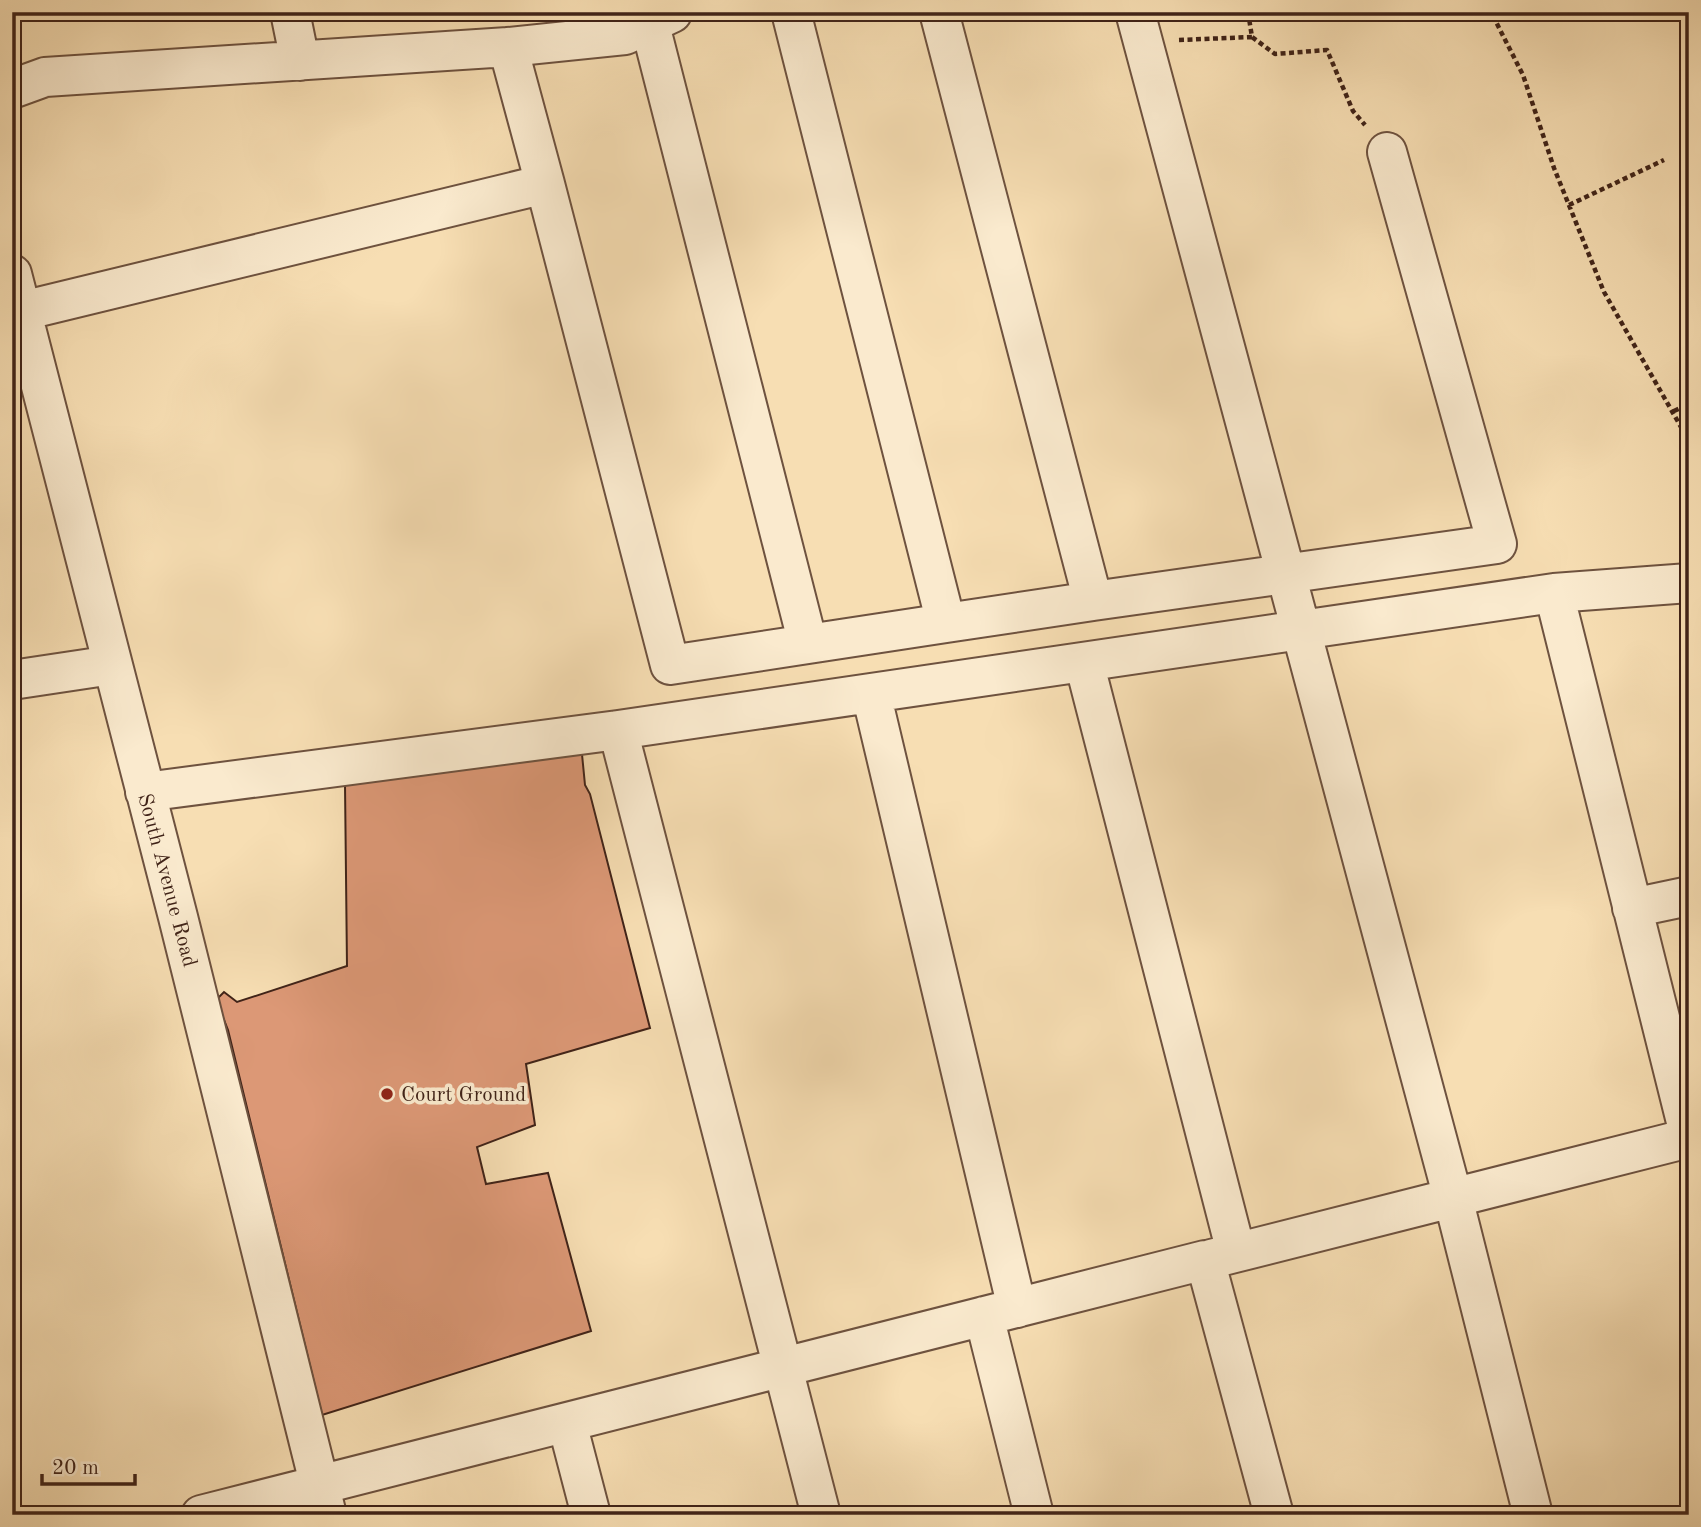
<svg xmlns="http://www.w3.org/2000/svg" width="1701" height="1527" font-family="'Old Standard TT',serif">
<rect width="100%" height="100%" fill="#f7deb3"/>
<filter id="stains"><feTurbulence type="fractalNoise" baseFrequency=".00286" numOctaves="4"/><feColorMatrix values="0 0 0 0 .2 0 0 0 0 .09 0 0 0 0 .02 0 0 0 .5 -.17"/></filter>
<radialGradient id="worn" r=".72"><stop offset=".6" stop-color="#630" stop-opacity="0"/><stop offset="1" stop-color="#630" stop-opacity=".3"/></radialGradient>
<path fill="#dc9876" stroke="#402318" stroke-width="2" d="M581 744 585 785 590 794 650 1028 526 1064 535 1125 477 1147 486 1184 548 1173 591 1331 322 1415 228 1030 216 1000 224 992 237 1002 347 966 345 784Z"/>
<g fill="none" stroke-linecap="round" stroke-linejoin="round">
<defs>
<path id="minor" d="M290 12 300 61
M791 12 946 623 1093 601 939 12
M1135 12 1301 630 1554 593 1689 1134
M650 25 808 644 946 623
M508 47 625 35 672 13
M12 89 45 77 508 47 545 184
M12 274 178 917 327 1515
M22 311 545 184 670 665 808 644
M1554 593 1689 583
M1093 601 1497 544 1387 152
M1084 662 1236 1252
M12 680 112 665
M871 693 1017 1308
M618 730 821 1515
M145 792 618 730 1301 630 1453 1198 1533 1515
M1632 908 1689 896
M1211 1259 1689 1138
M984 1316 1034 1515
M567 1423 591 1515
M201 1515 1205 1260 1274 1515"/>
</defs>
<use href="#minor" stroke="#6e523f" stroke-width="42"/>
<path stroke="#402318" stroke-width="4.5" stroke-dasharray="5 3.5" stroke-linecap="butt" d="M1248 12 1252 37 1275 54 1327 50 1353 111 1365 125
M1493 16 1523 75 1554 168 1604 292 1689 441
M1179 40 1252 37
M1569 205 1664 160
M1674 411 1689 404"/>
<use href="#minor" stroke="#faeace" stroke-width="38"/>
</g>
<circle fill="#8f2418" stroke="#faeace" stroke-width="2.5" cx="387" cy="1094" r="7"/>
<g text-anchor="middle" stroke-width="7" stroke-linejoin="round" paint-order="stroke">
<g font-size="21" fill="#402318" stroke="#faeace">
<text transform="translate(168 880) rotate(75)" y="7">South Avenue Road</text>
</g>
<g font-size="21" fill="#402318" stroke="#faeace" text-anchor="start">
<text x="401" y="1101">Court Ground</text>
</g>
</g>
<rect width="1701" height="1527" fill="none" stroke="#f7deb3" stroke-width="42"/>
<rect x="14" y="14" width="1673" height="1499" fill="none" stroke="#402318" stroke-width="3.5"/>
<rect x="21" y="21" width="1659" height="1485" fill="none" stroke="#402318" stroke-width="2"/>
<path d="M42 1474v10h93v-10" fill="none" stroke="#402318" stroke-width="3.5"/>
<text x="52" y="1474" font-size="21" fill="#402318" stroke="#faeace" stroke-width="5" paint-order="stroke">20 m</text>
<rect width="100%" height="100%" filter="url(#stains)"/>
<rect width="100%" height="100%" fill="url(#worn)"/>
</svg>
